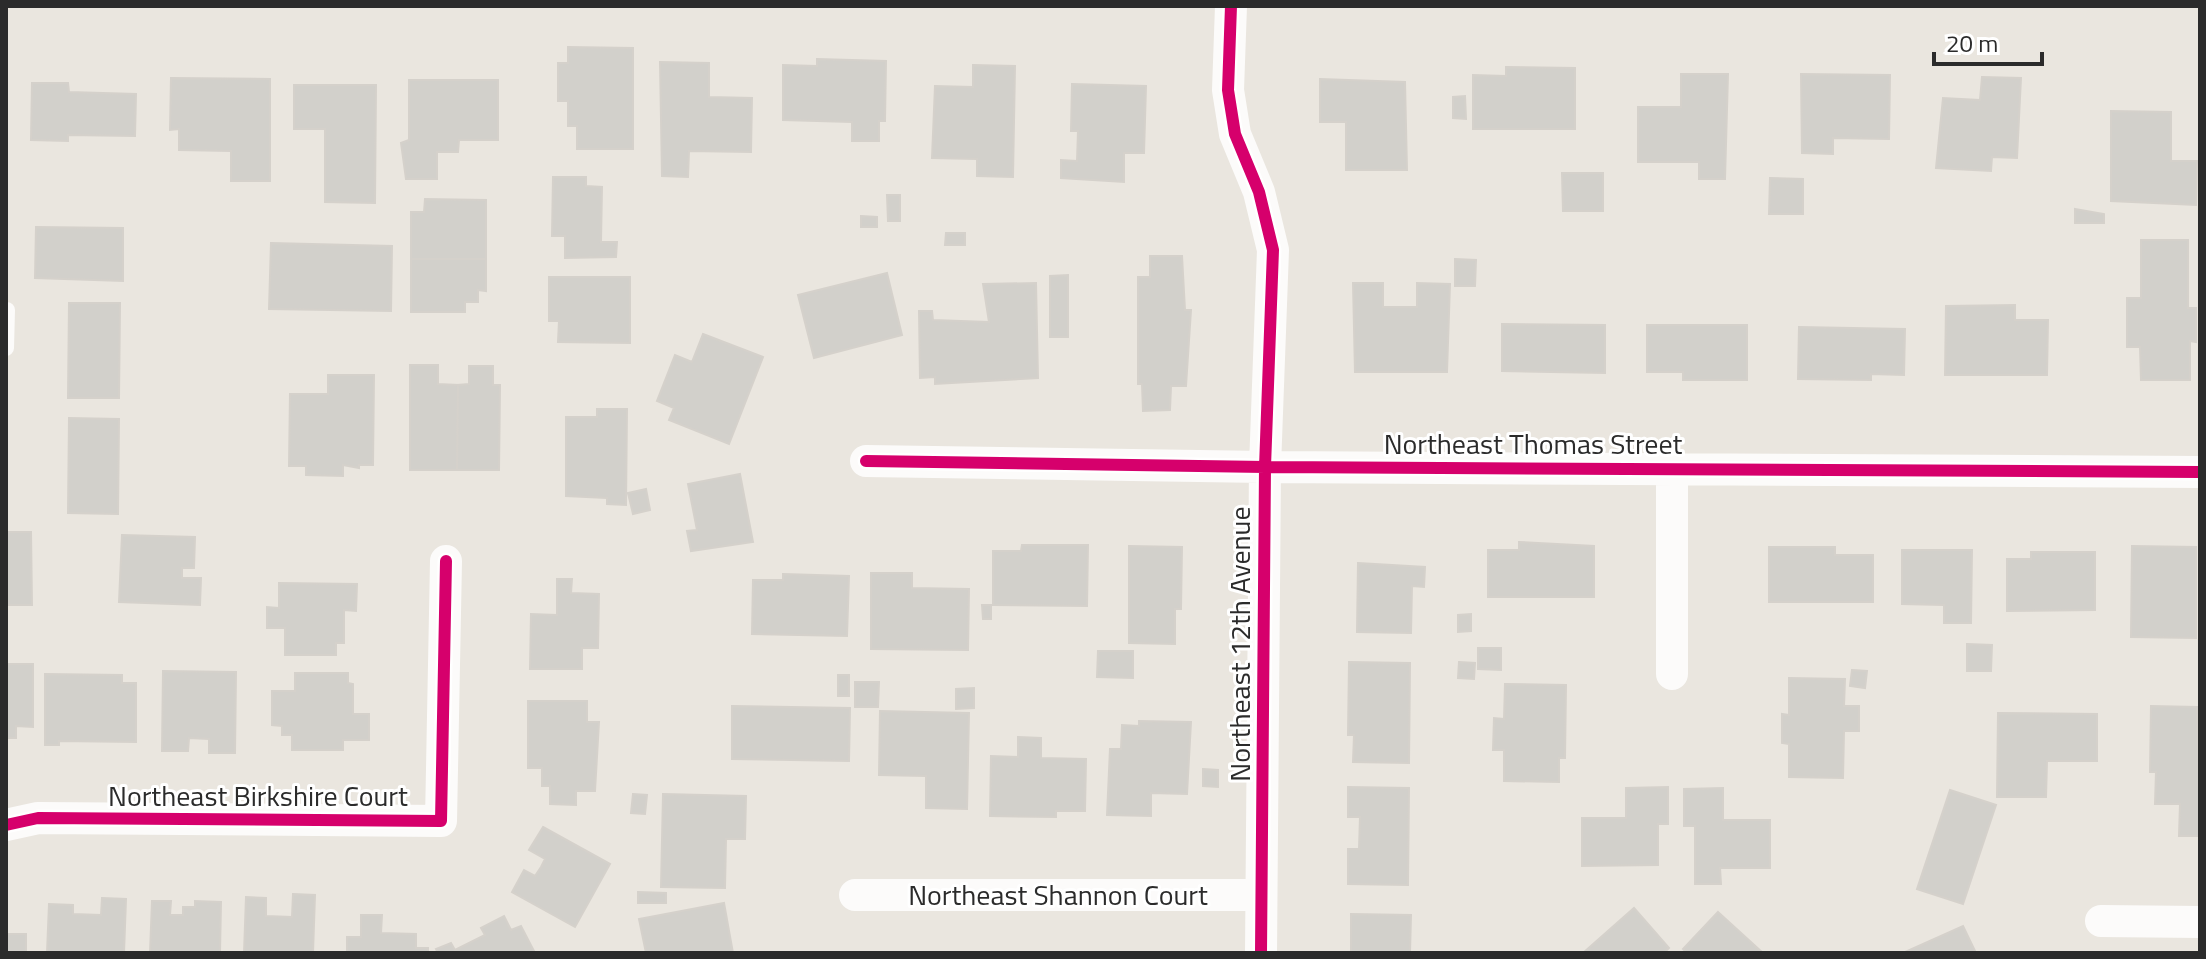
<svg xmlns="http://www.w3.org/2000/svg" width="2206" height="959" font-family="'Titillium Web',sans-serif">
<rect width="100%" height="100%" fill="#eae6df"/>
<path fill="#d2d0cb" stroke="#d5d1cb" stroke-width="2" d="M568 47 633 48V149H577V126H568V101H558V63H568Z
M817 59 886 61 885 121H879V141H852V122L783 120V65L817 66Z
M660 62 709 63V97L752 98 751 152 689 151 688 177 662 176Z
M973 65 1015 66 1013 177 977 176V159L932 158 935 86 973 87Z
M1506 67 1575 68V129H1473V75L1506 76Z
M1681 74H1728L1725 179H1699V162H1638V107H1681Z
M1801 74 1890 75 1889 139 1833 138V154L1802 153Z
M1982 77 2021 78 2017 158 1992 157 1991 171 1936 168 1943 98 1980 100Z
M171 78 270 79V181H231V151L179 150V129L170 130Z
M1320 79 1405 82 1407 170H1346V122H1320Z
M409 80H498V140H459L458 152H437V179H406L401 143 409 140Z
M32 83H68L69 92 136 94 135 136 68 135V141L31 140Z
M1072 84 1146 86 1144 153H1124V182L1061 178V160L1077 161 1078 131H1071Z
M294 85H376L375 203 325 202V129H294Z
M1465 96 1466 119 1453 118V97Z
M2111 111 2171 112V161H2197L2196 205 2111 201Z
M1562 173H1603V211H1563Z
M553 177H586V186L602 187 601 242H617L616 257 565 258V236H552Z
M1770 178 1803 179V214H1769Z
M887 195H900V221H888Z
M425 199 486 200V259H411V212H424Z
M2075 209 2104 214V223H2075Z
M861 216 877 217V227H861Z
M36 227 123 228V281L35 278Z
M946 233H965V245H945Z
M2141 240H2188V308H2196V342L2190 341V380H2141L2140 347H2127V298H2141Z
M271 243 392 246 391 311 269 309Z
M1150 256H1182L1185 310H1191L1186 386H1171L1170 410 1143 411 1142 384H1138V277H1150Z
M411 259H486V291L478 290V302H465V312H411Z
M1455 259 1476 260 1475 286H1455Z
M887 273 902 335 814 358 798 295Z
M1068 275V337H1050V276Z
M549 277H630V343L558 342 559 321H549Z
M1036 283 1038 378 935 384V377L920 378 919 311H932L933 320 989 322 983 284Z
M1353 283H1383V307H1417V283L1450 284 1447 372H1355Z
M69 303H120L119 398H68Z
M2015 305V320H2048L2047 375H1945L1946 306Z
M1502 324 1605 325V373L1502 371Z
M1647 325H1747V380H1683V372H1647Z
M1799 327 1905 329 1904 375 1871 374V380L1798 379Z
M703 334 763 357 729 444 669 420 674 408 657 401 675 355 692 362Z
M410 365H438V384L458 385 457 470H410Z
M469 366H493V385H500L499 470H457L458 385 469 384Z
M328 375H374L373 465H359V468L343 465V476L306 475V466H289L290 394H328Z
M597 409H627L626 505 607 504V498L566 496V417H597Z
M69 418 119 419 118 514 68 513Z
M740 474 753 542 691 551 687 531 697 530 688 484Z
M646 489 650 510 633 514 628 493Z
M6 532H31L32 605H6Z
M122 535 195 537 194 568H182V578H201L200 605 119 602Z
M1519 542 1594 546V597H1488V550H1519Z
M1022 545H1088L1087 606 993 605V551H1021Z
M1129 546 1182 547 1181 609H1175V644L1129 643Z
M2132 546 2196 547V638L2131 637Z
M1769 547H1835V555H1873V602H1769Z
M1902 550H1972L1971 623H1944V605L1902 604Z
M2031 552H2095V610L2007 611V559H2031Z
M1358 563 1425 567 1424 587 1412 586 1411 633 1357 632Z
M871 573H912V588L969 589 968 650 871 649Z
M783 574 849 576 847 636 752 634 753 580H783Z
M557 579H572L571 593 599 594 598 648H582V669H530L531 614 557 615Z
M279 583 357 584 356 611 344 610V643H336V655H285V628H267V607L279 608Z
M982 605H991V619H983Z
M1471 614V631L1458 632V615Z
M1967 644 1992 645 1991 671H1967Z
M1478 648H1501V670L1478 669Z
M1098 651H1133V678L1097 677Z
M1349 662 1410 663 1409 763 1353 762 1354 735H1348Z
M1459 662 1475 663 1474 679 1458 678Z
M6 664H33V727L16 726V738H6Z
M1852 670 1867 671 1865 688 1850 686Z
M163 671 236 672 235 753H209V739L189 738 188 751H162Z
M295 673H348V683L353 684V714H369V740H343V750H292V735H282V726L272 725V691H295Z
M45 674 122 675V683H136V742L59 741V745H45Z
M838 675H849V696H838Z
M1789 678 1845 679 1844 706H1859V731H1844L1843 778 1789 777V744L1782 743V714L1789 715Z
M855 682H879L878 707H855Z
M1505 684 1566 685 1565 758H1559V782L1504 781V750H1493L1494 718 1504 719Z
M974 688V708L956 709V689Z
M528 701H587V722H599L595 791H576V805L550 804V786H542V768H528Z
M732 706 850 708 849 761 732 759Z
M2151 706 2197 707 2200 836H2179L2180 804H2155L2156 772H2150Z
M880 711 969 713 967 809 926 808V776L879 775Z
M1998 713 2097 714V761H2047L2046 797H1997Z
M1139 721 1191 722 1187 794 1151 793V816L1107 815 1110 749H1121L1122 725 1139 726Z
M1018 737 1041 738V758L1086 759 1085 811H1056V817L990 816 991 756 1018 757Z
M1203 769 1218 770V787L1203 786Z
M1348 787 1409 788 1408 885 1348 884V849H1359L1360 817H1348Z
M1668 787V824H1658V865L1582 866V818H1626V788Z
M1723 788V820H1770V868H1720L1721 884H1695V826H1684V789Z
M1950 790 1996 805 1963 904 1917 889Z
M633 794 647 795 645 814 631 813Z
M663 794 746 796 745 839H726L725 888 661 887Z
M543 827 610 864 575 927 512 892 524 870 535 876 541 867 545 859 529 850Z
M638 892 666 893V903H638Z
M293 894 315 895 313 953H244L246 897 266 898V916L292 917Z
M102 898 126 899 124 953H47L49 904 73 905V914L101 915Z
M152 901H171L170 915H183V907H195V901L221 902 220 953H150Z
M724 903 733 953H646L639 919Z
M1634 908 1669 948 1664 953H1583Z
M1718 912 1763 953H1687L1683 949Z
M1351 914 1411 915 1410 953H1351Z
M361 915H382L381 933 416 934V948H428V953H347V937H361Z
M504 916 511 930 521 926 535 953H438L436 949 451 943 455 950 485 935 481 928Z
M1963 926 1976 953H1903Z
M6 934H26V953H6Z"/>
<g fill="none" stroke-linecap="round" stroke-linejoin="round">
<path stroke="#fcfbfa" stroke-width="16" d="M6 348 7 310"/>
<path stroke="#fcfbfa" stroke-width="32" d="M1231 6 1228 90 1235 134 1259 192 1273 250 1265 467 1261 953
M866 461 1265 467 2200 472
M1672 674V467
M6 825 38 818 441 821 446 561
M855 895H1261
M2101 921 2200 922"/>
<defs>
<path id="cycleway" d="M1231 6 1228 90 1235 134 1259 192 1273 250 1265 467 1261 953
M866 461 1265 467 2200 472
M6 825 38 818 441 821 446 561"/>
</defs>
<use href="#cycleway" stroke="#fff" stroke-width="17"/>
<use href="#cycleway" stroke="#d6006c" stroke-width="12"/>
</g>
<g text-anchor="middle" stroke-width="6" stroke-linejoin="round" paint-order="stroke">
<g font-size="28" fill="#2b2b2b" stroke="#fff">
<text x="1533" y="454">Northeast Thomas Street</text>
<text transform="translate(1240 644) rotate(-90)" y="10">Northeast 12th Avenue</text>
<text x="258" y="806">Northeast Birkshire Court</text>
<text x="1058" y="905">Northeast Shannon Court</text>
</g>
</g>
<rect width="2206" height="959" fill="none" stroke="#2b2b2b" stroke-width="16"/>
<path d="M1934 52v12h108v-12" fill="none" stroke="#2b2b2b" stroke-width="4"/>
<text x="1946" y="52" font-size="24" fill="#2b2b2b" stroke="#ffffff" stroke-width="6" paint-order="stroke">20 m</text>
</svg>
